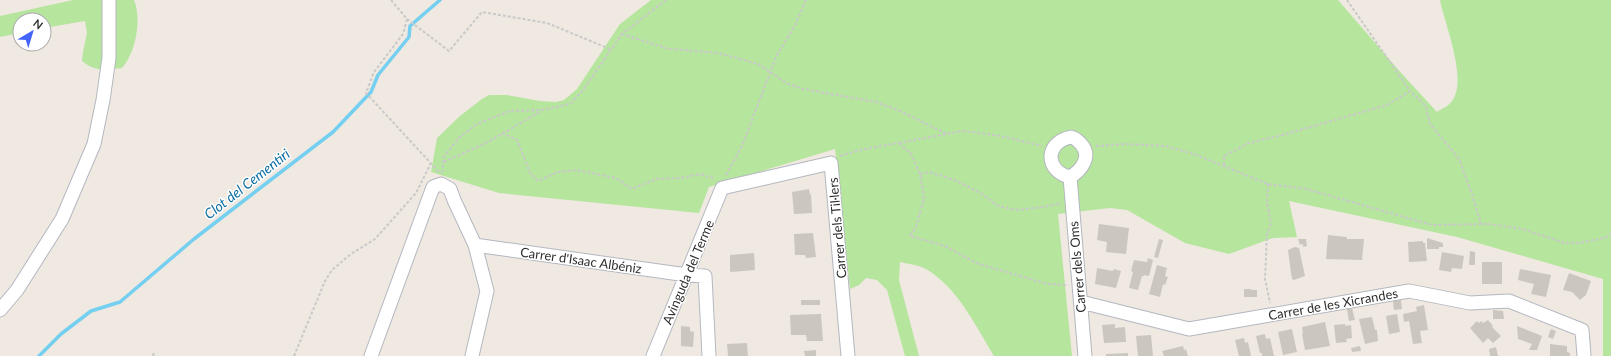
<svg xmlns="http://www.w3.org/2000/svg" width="1611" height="356" font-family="Lato,sans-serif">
<rect width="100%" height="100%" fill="#efe9e1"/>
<path fill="#b6e59e" d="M73 0H134C142 19 136 52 122 68 105 69 97 73 82 61L83 52 87 33 85 21 44 28V20H20V33L0 37V16Z
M651 0H1338L1402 74 1437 112C1441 109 1449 106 1452 101 1468 80 1445 25 1440 0H1611V356H1603V279L1457 237 1289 201 1297 237 1273 238 1229 254 1185 243 1127 210 1110 208 1058 214 1072 356H994C975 325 958 288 926 269 919 265 908 264 900 262L899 280 919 356H905L887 290 877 280 866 278 859 285 850 289 835 149 709 187 699 213 499 193 431 172 437 138 460 116 482 99 489 95H507L540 101 556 102 564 100 577 89 620 24Z"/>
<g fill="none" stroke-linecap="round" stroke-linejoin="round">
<path stroke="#75cff0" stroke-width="3.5" d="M39 356 61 334 91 311 120 302 194 239 333 132 371 92 378 75 409 37 410 26 440 0"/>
</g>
<path fill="#cbc7bf" d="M809 189 810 195 811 194 812 213 794 214 792 192Z
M1099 224 1129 228 1126 254 1106 252 1107 242 1097 240Z
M813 233 816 257 806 258 805 255H795L794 234Z
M1328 235 1347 237V239H1364L1362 260 1326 259Z
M1427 238 1443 243V247H1439V249H1427Z
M1159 239 1163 240 1158 258 1154 257Z
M1298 239H1306L1307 246 1303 247V244L1300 245Z
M1423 241V243H1425L1427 261 1409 262 1408 242Z
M1295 247 1299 248 1305 276 1294 280 1292 279 1291 273 1288 250Z
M1470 251 1475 252V265H1469Z
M1442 252 1464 256 1462 269 1452 268 1451 272 1439 270Z
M754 253 755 270 731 272 730 271V255Z
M1148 258 1153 260 1149 276 1144 275V276H1142L1138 290 1129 288 1133 272 1131 271 1134 260 1147 262Z
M1482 262H1502V284H1482Z
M1157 265 1167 268 1165 276 1168 277 1165 285 1163 284 1160 297 1149 294Z
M1097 268 1113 271 1114 269 1121 271 1116 288 1095 284Z
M1520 269 1551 275 1546 297 1531 294 1534 284 1518 280Z
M1569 273 1591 281 1586 295 1580 300 1572 292 1563 290Z
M1244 289H1251V290H1257V297H1244Z
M801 300H820V305H801Z
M1397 300H1401L1402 309 1394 310 1393 301Z
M1424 305 1428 330 1420 331 1422 343 1413 344 1409 321 1404 322 1403 314 1417 311 1416 307Z
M1352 308 1355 320 1349 321 1347 309Z
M1493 310 1503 311 1504 319H1493Z
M821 314 823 341H807L806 335H791L790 315Z
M1397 314 1400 332 1389 334 1386 316Z
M1372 317 1375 330H1377L1378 341 1365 344 1359 319Z
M1488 320 1493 326 1492 327 1501 336 1493 343 1488 338 1483 343 1470 328 1477 321 1479 323 1481 321 1483 323Z
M1325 322 1330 346 1305 350 1302 334H1303L1302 327Z
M1115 324V328L1125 327 1126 342 1104 343 1102 325Z
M1345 324V326L1351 325 1352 338 1346 339 1347 342 1336 343 1334 325Z
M681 326 690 327V331L694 332 693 347 681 346Z
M1517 326 1542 336 1537 350H1529L1532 344 1518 339Z
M1292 329 1297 352 1283 355 1278 332Z
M1551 329 1556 331 1553 339 1548 337Z
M1265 334 1266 339 1270 338 1274 356H1262V353H1260L1256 336Z
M1151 335 1153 356H1138L1136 336Z
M1244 338 1245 343 1248 342 1251 356H1239L1235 340Z
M747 343 748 356H728L727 344Z
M1550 344 1567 346V352L1570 353V356H1550Z
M1183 346 1184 350 1186 349 1188 356H1164L1162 351Z
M1360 346 1361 351 1352 352 1351 348Z
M1496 347 1498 356H1490L1489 349Z
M816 350V356H805L804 351Z
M1128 353V356H1106V354Z"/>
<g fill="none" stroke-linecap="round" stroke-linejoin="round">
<defs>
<path id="minor" d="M1071 137C1076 138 1077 140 1081 144 1092 156 1082 170 1070 177 1046 172 1043 143 1071 137Z
M1070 177 1085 356
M475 245 687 275 705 276 709 356
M1081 302 1189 329 1409 291 1470 303 1509 301 1582 330 1584 356
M0 310 17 290 62 219 94 144 103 100 109 58V0
M371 356 433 187 441 184 450 189 454 200 475 245 487 291 472 356
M653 356 722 188 831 163 848 356"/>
</defs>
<use href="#minor" stroke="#b4b7c1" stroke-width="15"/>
<path stroke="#c9c9c9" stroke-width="2" stroke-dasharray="3 2" stroke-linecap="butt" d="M391 0 407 19 403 34 374 72 366 93 438 171 439 173
M1347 0 1410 91
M407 19 449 51 482 12 547 23 610 49
M622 34 669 49 718 53 748 61 760 65 786 83 803 89 876 102 900 111 947 134
M502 133 517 140 530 173 538 181 558 172 576 170 616 178 632 189 656 179 681 178 700 174 715 179
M899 143 911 154 920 174 924 198 916 227 910 236 945 246 976 263 1047 284 1068 285
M1096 146 1126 144 1165 146 1194 154 1268 184 1306 189 1432 225 1489 224 1522 229 1565 243H1578L1605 238 1611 234
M840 156 860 150 963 131 1001 136 1042 146
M444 162 488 142 541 111
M1224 165V156L1249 143 1286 134 1387 105 1410 91 1426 106 1430 124 1459 159 1473 197 1481 224
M442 173 444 156 460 137 477 124 510 111 542 110 570 104 583 90 622 34 666 0
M920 174 930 172 957 181 982 194 998 206 1016 210 1044 207 1061 203
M726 175 742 146 776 57 795 25 806 0
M1268 184 1267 202 1271 224 1267 234 1265 279 1270 303
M153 356 154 352
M294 356 325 281 332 270 351 254 375 239 416 193 431 163"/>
<use href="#minor" stroke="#fff" stroke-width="13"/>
</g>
<g text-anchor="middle" stroke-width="3" stroke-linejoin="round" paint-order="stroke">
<g font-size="13" fill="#2e2e2e" stroke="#fff">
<text transform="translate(837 228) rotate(-95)" y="5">Carrer dels Til·lers</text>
<text transform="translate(581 260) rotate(8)" y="5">Carrer d'Isaac Albéniz</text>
<text transform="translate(1077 267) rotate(-95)" y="5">Carrer dels Oms</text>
<text transform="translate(688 272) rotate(-67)" y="5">Avinguda del Terme</text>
<text transform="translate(1333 304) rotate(-10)" y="5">Carrer de les Xicrandes</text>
</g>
<g font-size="14" font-style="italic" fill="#0d6fa3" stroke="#fff">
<text transform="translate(247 184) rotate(-38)" y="5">Clot del Cementiri</text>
</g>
</g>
<g transform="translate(32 32) rotate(38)"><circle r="19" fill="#ffffff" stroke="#ababab"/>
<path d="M0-3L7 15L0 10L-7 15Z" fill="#4264fb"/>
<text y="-6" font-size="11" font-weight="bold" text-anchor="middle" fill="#2e2e2e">N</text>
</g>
</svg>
